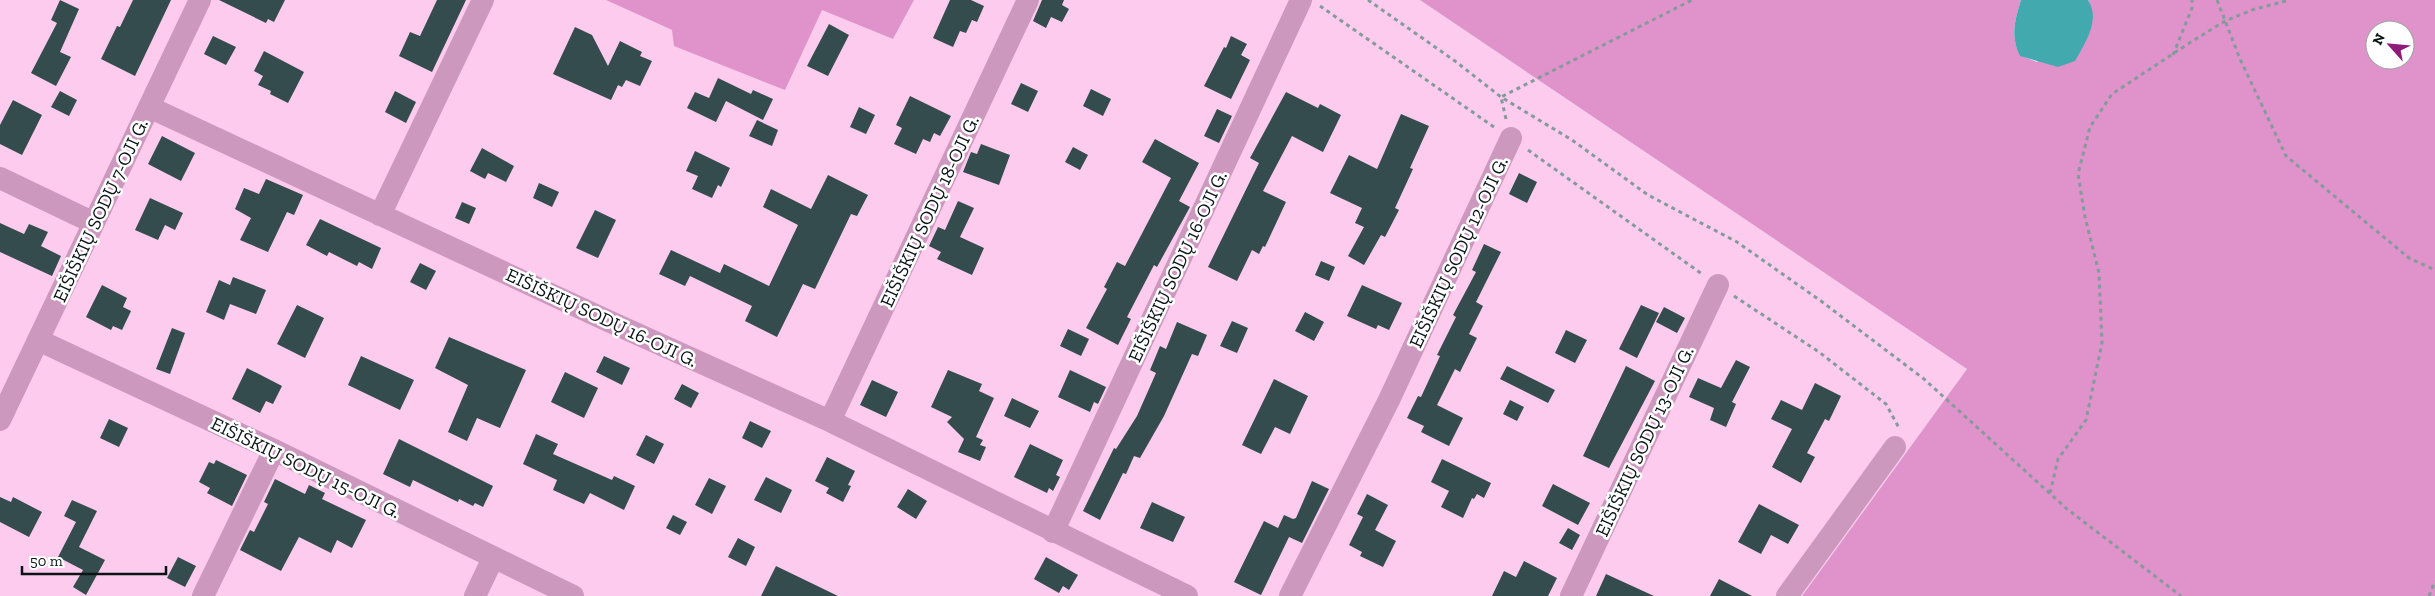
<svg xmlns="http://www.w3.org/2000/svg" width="2435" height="596" font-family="'Zilla Slab',serif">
<rect width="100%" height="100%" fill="#dcf8f9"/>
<path fill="#fccbed" d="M0 0H606L672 30 822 9 893 39 914 0H1420L1967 369 1802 596H0Z"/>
<path fill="#e092ca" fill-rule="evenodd" d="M606 0H914L893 39 822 10 785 90 674 46 672 30Z
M1420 0H2021C2015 20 2010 36 2020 55L2037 62 2090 4 2088 0H2435V596H1802L1967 369ZM2375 30H2405V60H2375Z"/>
<path fill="#42aaae" d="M2021 0H2088C2101 20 2085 43 2075 61L2058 67 2020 56C2010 36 2015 20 2021 0Z"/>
<path fill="#344c4d" d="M60 0 79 9 60 52 71 57 56 86 31 73 57 23 51 20Z
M133 0H171L135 76 101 59 117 26 120 27Z
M219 0H285L274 22 268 19 266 23Z
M437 0H466L432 72 399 56 410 32 420 36Z
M950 0H971L984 6 977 22 972 20 966 33 960 31 953 47 933 38Z
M1042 0H1064L1062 5 1069 9 1062 22 1051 17 1046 28 1033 21Z
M829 24 849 35 828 76 807 66Z
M575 27 592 35 608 66 620 41 642 52 640 56 652 61 640 86 626 80 622 87 618 85 611 100 553 74Z
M213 36 236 47 226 65 204 54Z
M1231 36 1247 44 1241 55 1250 60 1231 99 1204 86 1224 47 1226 48Z
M264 51 304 72 288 103 270 94 271 91 258 85 263 76 254 71Z
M718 78 751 94 753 90 773 99 763 120 726 101 716 122 687 108 695 92 709 98Z
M1021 83 1038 91 1028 112 1011 104Z
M1091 89 1111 99 1103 116 1083 106Z
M60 91 77 100 69 116 51 107Z
M395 91 416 102 406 123 385 112Z
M1286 92 1318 108 1320 104 1341 115 1323 152 1292 136 1263 191 1286 202 1265 247 1263 246 1259 254 1252 250 1237 281 1208 267 1259 163 1250 158Z
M910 96 951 116 940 136 934 133 930 142 923 139 916 154 894 144 902 128 896 125Z
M13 100 42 115 22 155 0 144V125Z
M859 107 875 115 866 134 850 127Z
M1217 109 1232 116 1219 143 1204 136Z
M1401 114 1429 126 1410 168 1413 169 1395 208 1399 210 1385 237 1381 235 1364 265 1348 256 1364 227 1355 223 1362 208 1330 193 1349 155 1377 169Z
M757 120 778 130 772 146 749 136Z
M162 136 195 153 181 181 148 164Z
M1155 139 1199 163 1179 201 1190 207 1157 267 1154 265 1127 317 1131 319 1118 345 1086 328 1107 289 1104 287 1117 262 1125 266 1171 178 1142 162Z
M981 144 1010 155 999 185 963 172 971 152 977 154Z
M1073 147 1088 155 1080 170 1065 162Z
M482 148 514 166 506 182 488 173 485 179 470 171Z
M695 151 730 168 721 187 718 185 712 198 692 189 698 176 686 171Z
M1519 173 1537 182 1527 203 1509 194Z
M828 175 868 195 857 216 851 214 815 289 803 284 777 337 745 321 752 306 690 276 685 286 659 274 671 250 720 273 724 264 769 286 798 225 763 207 771 189 811 209Z
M266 179 303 195 294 215 287 212 268 252 240 240 251 218 235 209 244 188 259 194Z
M539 183 559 192 552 207 533 198Z
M150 198 183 213 175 230 165 225 158 240 135 230Z
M958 201 974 208 960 237 984 248 972 275 937 259 941 252 929 246 938 227 945 230Z
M462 202 476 208 469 224 455 218Z
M595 210 616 220 598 258 576 248Z
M320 219 381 248 372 269 359 262 357 266 329 252 327 256 306 245Z
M0 223 24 234 29 224 48 232 41 246 61 256 52 276 0 252Z
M1484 244 1501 252 1476 302 1483 306 1469 334 1477 338 1460 372 1455 369 1437 405 1463 418 1449 446 1421 432 1424 426 1407 418 1418 396 1421 397 1440 356 1437 355 1456 317 1453 315 1476 272 1472 270Z
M1321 261 1335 267 1329 281 1315 275Z
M420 263 436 271 426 290 410 282Z
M233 277 266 290 256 314 230 304 224 320 206 312 219 280 230 285Z
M102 285 127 298 123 307 131 311 122 330 113 326 111 330 86 317Z
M1362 285 1402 303 1389 330 1378 325 1376 329 1347 316Z
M297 305 324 318 305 358 277 344Z
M1641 305 1659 313 1637 358 1619 349Z
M1664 307 1685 318 1677 333 1656 322Z
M1305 312 1324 322 1314 341 1295 331Z
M1232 321 1248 328 1237 353 1220 346Z
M1177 322 1207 335 1198 356 1192 354 1164 416 1140 458 1134 456 1126 474 1123 473 1100 520 1083 511 1114 448 1116 449 1137 416 1156 373 1150 370 1160 346 1166 349Z
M172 328 185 333 170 374 156 369Z
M1068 329 1089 339 1081 356 1060 346Z
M1566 330 1587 340 1575 363 1555 353Z
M449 337 526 370 500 428 477 418 467 441 448 432 468 385 435 368Z
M361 356 414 380 400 410 348 385Z
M604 356 630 368 622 385 596 372Z
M1736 360 1750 367 1732 402 1736 404 1726 427 1710 420 1714 408 1689 397 1698 378 1721 388Z
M1507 366 1555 390 1548 403 1500 379Z
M1626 366 1655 381 1609 468 1583 456Z
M247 368 282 386 273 404 266 401 260 413 232 399Z
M948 370 982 384 979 391 994 398 976 437 983 440 980 445 986 447 980 461 958 452 964 439 947 422 952 417 931 407Z
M1070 370 1106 387 1098 404 1094 402 1090 412 1058 397Z
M565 372 598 388 584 418 551 402Z
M1274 379 1308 396 1290 434 1275 427 1261 454 1242 445Z
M872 380 898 392 886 417 860 405Z
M1815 383 1841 396 1829 421 1825 419 1807 453 1815 457 1801 483 1772 467 1792 429 1771 419 1781 400 1802 410Z
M682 384 699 393 691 408 674 399Z
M1012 398 1039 411 1030 428 1004 416Z
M1510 400 1524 407 1517 421 1503 414Z
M109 419 128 428 119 447 100 438Z
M750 421 771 431 762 448 742 438Z
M536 434 558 444 553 454 612 480 614 476 635 486 624 510 590 493 584 504 553 490 557 480 523 464Z
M646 435 664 444 654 464 636 455Z
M399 439 493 486 483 507 475 503 473 506 459 499 458 502 413 480 410 487 383 474Z
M1030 444 1063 460 1056 475 1060 477 1053 491 1049 488 1047 493 1014 477Z
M827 457 855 471 848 485 851 486 843 502 826 493 829 488 815 481Z
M1442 459 1491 483 1484 498 1477 494 1474 499 1472 498 1463 518 1441 507 1449 491 1431 482Z
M216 460 247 475 232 506 207 493 210 488 199 482 209 462 214 464Z
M766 477 792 490 781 513 754 500Z
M709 478 726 486 712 514 695 505Z
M275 479 305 494 309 485 325 493 322 499 366 520 352 548 337 540 331 553 299 537 281 571 240 550 250 530 254 532 268 504 264 502Z
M1312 481 1329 489 1302 543 1289 537 1261 595 1234 582 1264 521 1278 528 1284 515 1293 519 1296 518Z
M1553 484 1590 503 1578 525 1542 506Z
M908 489 927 501 916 519 897 507Z
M1367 494 1388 505 1375 530 1396 541 1383 567 1360 556 1362 552 1349 545 1363 517 1357 514Z
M0 497 11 502 13 497 42 512 29 537 0 522Z
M72 500 97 511 79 547 105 560 86 595 73 587 83 570 58 557 76 522 64 516Z
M1152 502 1185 517 1173 542 1140 528Z
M1759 504 1799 525 1788 544 1771 535 1761 554 1738 542Z
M673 515 687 522 680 535 666 528Z
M1568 528 1580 535 1572 550 1559 543Z
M738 538 755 547 746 566 728 557Z
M178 557 196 566 185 587 167 578Z
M1046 557 1078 575 1069 590 1063 586 1059 593 1034 579Z
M1524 561 1557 578 1548 596H1492L1504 571 1516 577Z
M776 566 838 596H761Z
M1606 574 1654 596H1596Z
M1719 579 1752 596H1710Z"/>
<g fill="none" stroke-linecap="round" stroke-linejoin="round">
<path stroke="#859a9b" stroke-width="3" stroke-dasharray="4 4" stroke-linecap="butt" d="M1368 0 1455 61 1501 97 1572 140 1648 195 1737 242 1821 301 1924 379 2067 509 2181 596
M2217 0 2240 59 2286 156 2409 258 2435 270
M1320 6 1494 127
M2173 55 2192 8V0
M1506 119 1501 97 1692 0
M1528 150 1702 274
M1734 296 1819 352 1886 404 1899 428
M2050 493 2058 459 2086 420 2102 343 2099 273 2085 217 2078 174 2090 127 2112 94 2194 40 2225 21 2255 9 2290 0
M2429 596 2435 581"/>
<path stroke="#cd98bd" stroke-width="22" d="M149 107 604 319 830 421 1187 596
M0 178 94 223
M380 215 483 0
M38 340 274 450 573 596
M0 420 200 0
M830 421 1028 0
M1053 532 1301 0
M203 596 274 450
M475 596 493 558
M1290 596 1389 400 1511 138
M1571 596 1718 285
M1787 596 1895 447"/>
</g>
<g text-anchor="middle" stroke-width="5" stroke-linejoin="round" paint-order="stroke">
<g font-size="19" fill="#0a1414" stroke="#fff">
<text transform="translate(100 210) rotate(-65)" y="7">EIŠIŠKIŲ SODŲ 7-OJI G.</text>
<text transform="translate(929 211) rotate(-65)" y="7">EIŠIŠKIŲ SODŲ 18-OJI G.</text>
<text transform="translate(1458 252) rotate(-65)" y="7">EIŠIŠKIŲ SODŲ 12-OJI G.</text>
<text transform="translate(1177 266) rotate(-65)" y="7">EIŠIŠKIŲ SODŲ 16-OJI G.</text>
<text transform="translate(602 317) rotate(25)" y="7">EIŠIŠKIŲ SODŲ 16-OJI G.</text>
<text transform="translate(1644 441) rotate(-65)" y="7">EIŠIŠKIŲ SODŲ 13-OJI G.</text>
<text transform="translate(306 467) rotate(26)" y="7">EIŠIŠKIŲ SODŲ 15-OJI G.</text>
</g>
</g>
<g transform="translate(2390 45) rotate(297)"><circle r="24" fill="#ffffff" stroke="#9da1a1"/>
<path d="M0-4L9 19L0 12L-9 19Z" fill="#901a79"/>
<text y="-8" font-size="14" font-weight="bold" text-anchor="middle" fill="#0a1414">N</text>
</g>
<path d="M22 566v8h144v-8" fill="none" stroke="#0a1414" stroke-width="2.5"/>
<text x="30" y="566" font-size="15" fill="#0a1414" stroke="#ffffff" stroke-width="4" paint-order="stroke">50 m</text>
</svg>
